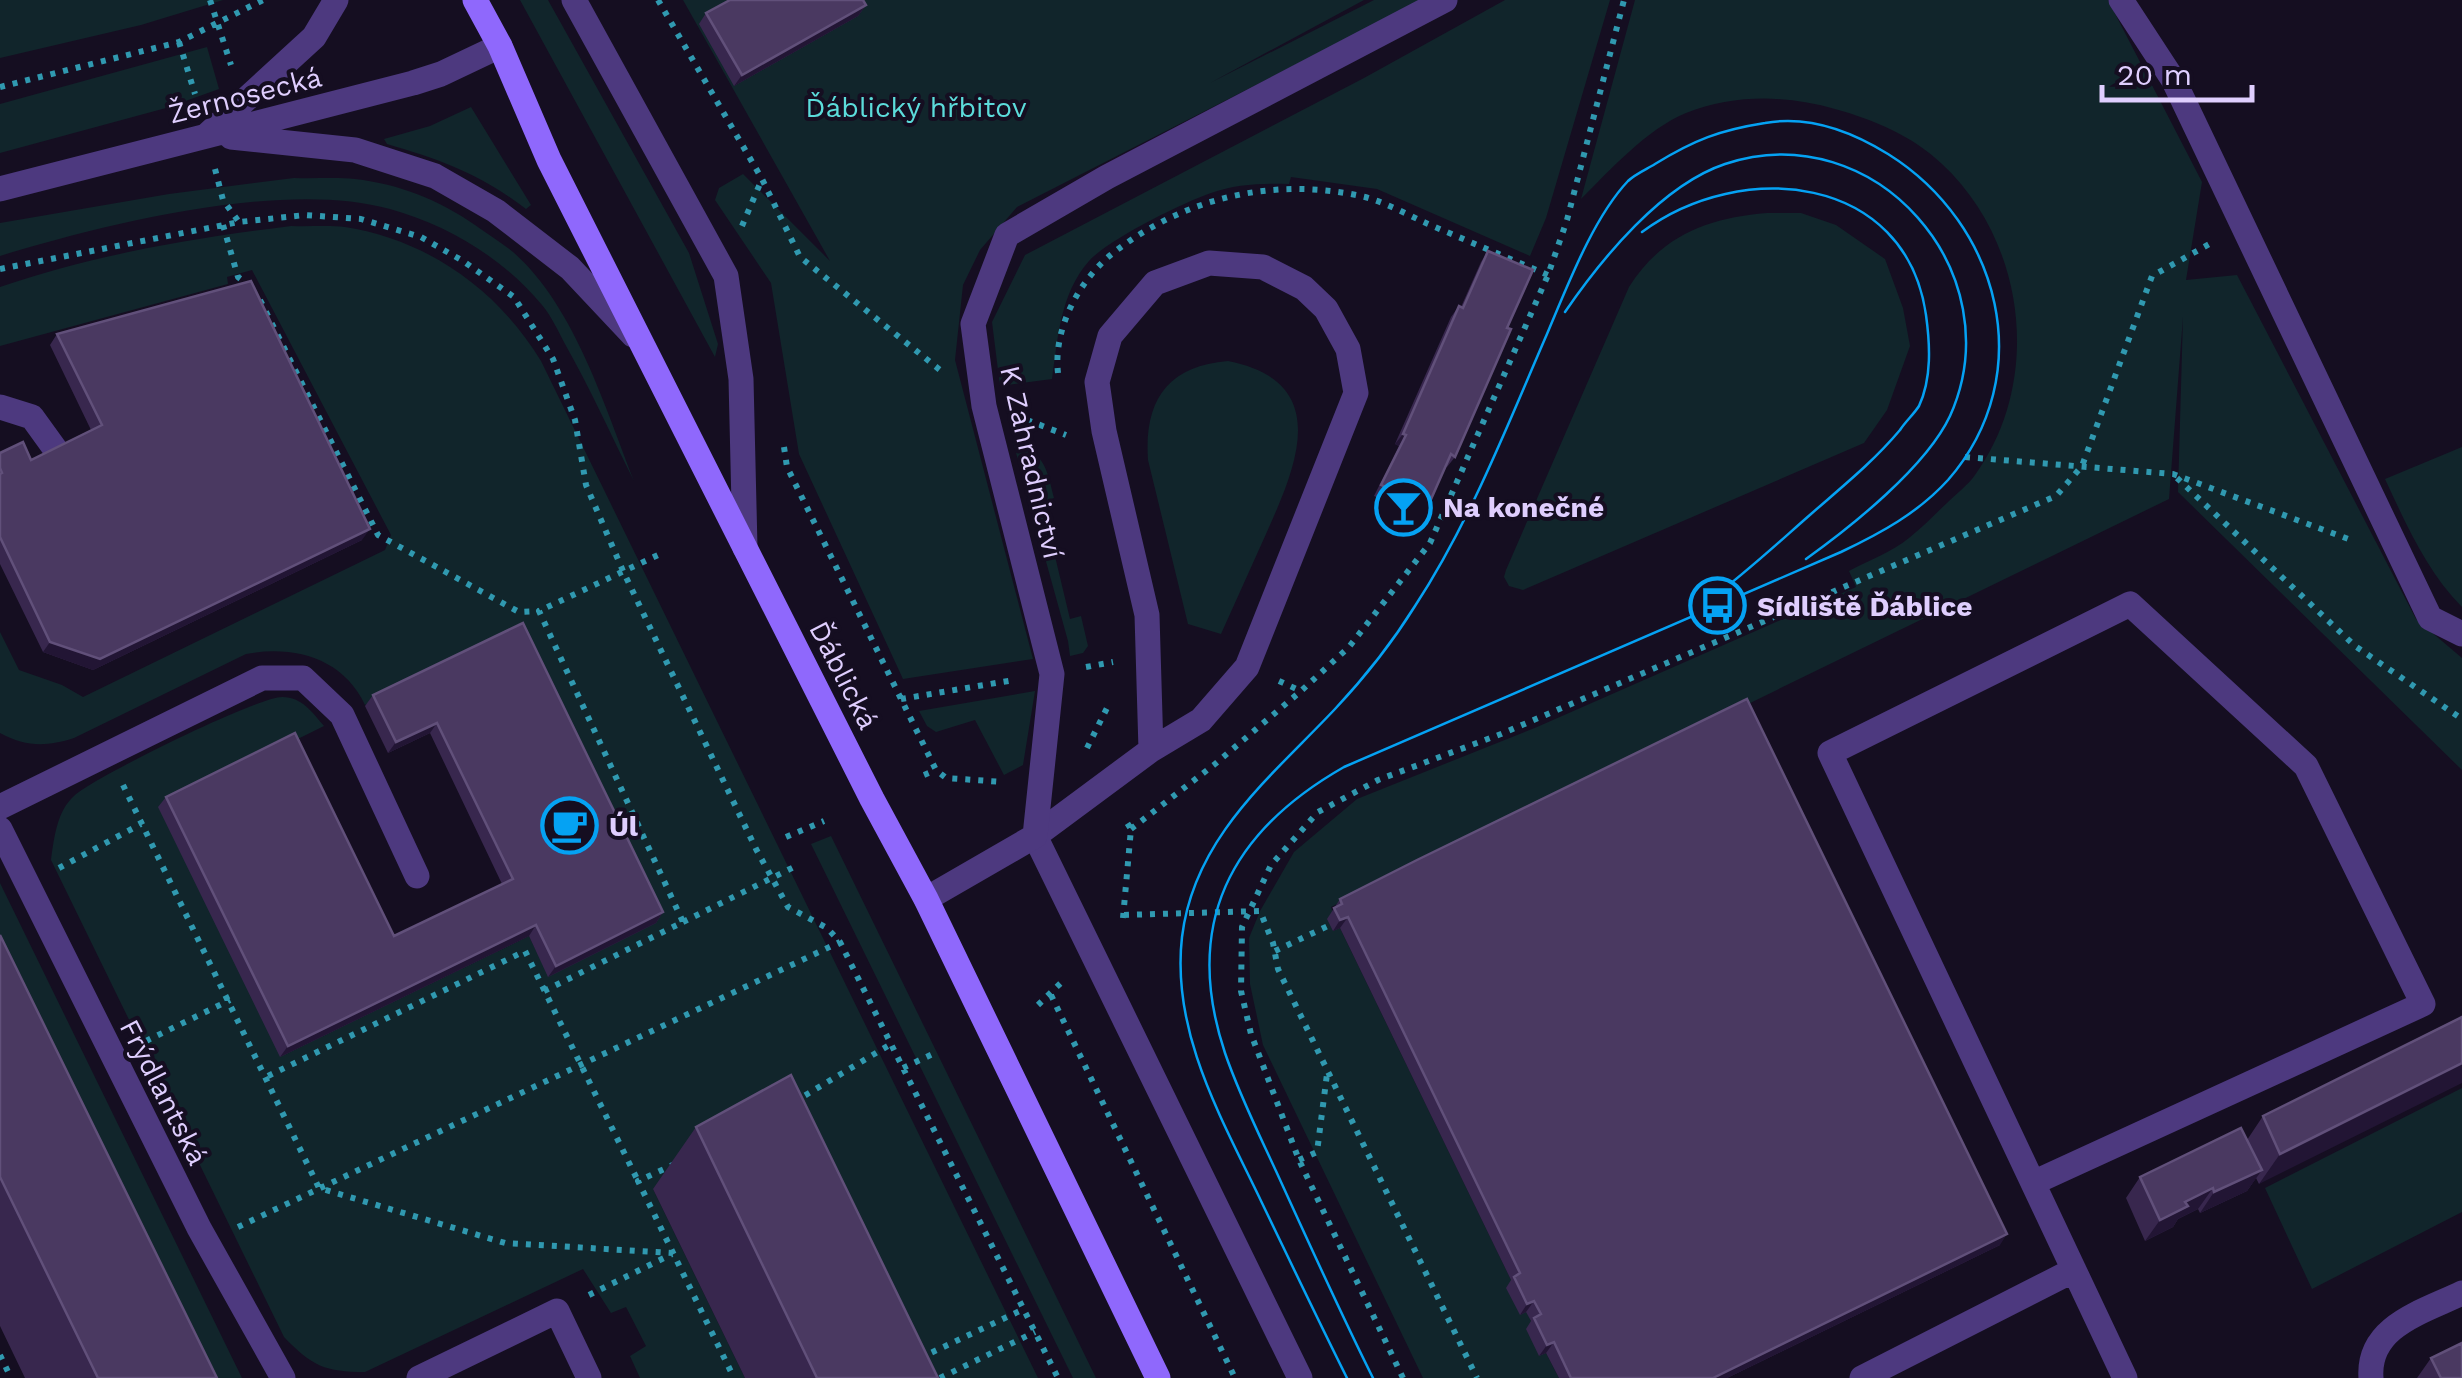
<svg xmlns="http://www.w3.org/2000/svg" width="2462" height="1378" font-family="'Work Sans',sans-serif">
<rect width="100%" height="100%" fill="#150e21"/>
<path fill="#11252b" d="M0 0H223L141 25 0 58Z
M520 0H548L689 253 718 344 715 357Z
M683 0H1364L1210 83 1374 0H1422L1017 207 980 250 963 285 955 360 1033 659 903 679 799 454 771 283 715 200 719 188 743 174 830 261Z
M1505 0H1610L1546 218 1530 256 1377 189 1291 177 1289 184C1264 183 1235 184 1211 193 1182 203 1109 239 1089 261 1060 294 1058 338 1052 379L1000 386 992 322 1025 255 1364 78Z
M1635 0H2108L2202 182 2186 280 2237 275 2416 619 2462 658V770L2178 492 2183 317 2169 499 1331 907 1334 915 1333 931 1340 928 1533 1325 1539 1355 1546 1353 1559 1378H1423L1263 1045 1250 984 1249 938 1260 911 1294 852 1357 799 1537 727 1856 587 1849 571C1869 560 1892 552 1909 538 1923 527 1935 514 1948 502 1957 493 1968 485 1975 475 2043 381 2026 242 1942 164 1913 136 1872 119 1835 109 1787 95 1734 94 1686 113 1647 129 1610 170 1581 199Z
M207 47 219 89 166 108 0 153V104Z
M471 107 531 205 526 209C480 174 442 160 387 144L384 139 430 126Z
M294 178C314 179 335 177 355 179 399 184 439 200 475 225 487 234 501 242 513 252 574 305 605 407 634 481 611 435 590 388 565 344 558 331 552 317 542 305 504 259 448 225 390 209 284 179 104 224 0 256V223L169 194Z
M1767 213H1801L1836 225 1885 259 1903 308 1910 346 1887 410 1864 443 1523 590 1509 586 1504 577 1506 570 1629 287C1662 235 1708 218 1767 213Z
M291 226C308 227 327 225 345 227 428 240 498 290 541 361L1038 1378H865L653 1189 745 1378H640L630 1356 646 1346 626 1307 611 1313 583 1269 365 1372C325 1372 312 1366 284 1337L51 860C54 838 57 811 74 796 94 777 257 697 282 697 302 697 312 712 324 726L159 808 281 1056 529 936 549 977 515 634 365 705C343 658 294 645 246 654L74 738C46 747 26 747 0 733V632L19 670 62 685 83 697 385 550 391 535 252 270 227 277 228 284 0 346V287C98 254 188 239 291 226Z
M1228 361C1334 382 1296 467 1266 534 1251 567 1236 601 1221 634L1188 624 1148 460C1144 401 1167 366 1228 361Z
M1013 442C1045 454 1046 466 1054 498L1042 502 1070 619 1081 616 1088 646 1083 653 1070 656 1068 641Z
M2462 447V607C2427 572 2406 524 2385 479Z
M1035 691 1023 765 1004 775 975 720 936 732 927 726 919 711Z
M831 836 1096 1378H1073L811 844Z
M0 883 242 1378H161L0 1047Z
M2462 1088V1212L2312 1289 2265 1188Z"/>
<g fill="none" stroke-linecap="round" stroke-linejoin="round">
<path stroke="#3099b0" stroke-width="6" stroke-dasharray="5 8" stroke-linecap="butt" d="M210 0 231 65
M658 0 762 179 800 257 940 370
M179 42 195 94
M0 87 179 42 263 0
M215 169 223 200 239 222
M223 225 238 277 250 286
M742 226 762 179
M0 269 239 222 305 215 361 219 421 237 463 261 514 297 553 359 575 420 586 485 623 571 756 849 788 907 827 928 840 942 1058 1378
M260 300 378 535 519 612 539 611
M1058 373C1053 329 1079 280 1113 253 1185 197 1276 176 1365 197 1387 203 1408 215 1428 224 1468 241 1508 258 1548 275
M1027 420 1066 435
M784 447 787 467 936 770 946 778 1003 782
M1965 457 2173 474 2351 540
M2177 478 2355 646 2462 719
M1086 667 1113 662
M1279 681 1301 691 1349 647 1430 543 1548 275 1567 220 1624 0
M901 699 1014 680
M1087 748 1108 706
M924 775 936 770
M123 785 319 1188 505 1243 673 1253
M1131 829 1215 764 1301 691
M786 837 824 821
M59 868 141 824
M1124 915 1260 911 1273 943 1278 969 1477 1378
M1123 918 1131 829 1124 818
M683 922 798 865
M1275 951 1330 925
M544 991 683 922 539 611 658 555
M1051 995 1235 1378
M1038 1005 1066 978
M146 1041 230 1000
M903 1068 937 1052
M268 1076 525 951 638 1181
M794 1102 891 1044
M1299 1160 1317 1152 1327 1074
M675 1164 638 1181 734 1378
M238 1227 840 942
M589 1295 672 1254
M0 1355 11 1378
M920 1358 1024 1309
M940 1378 1035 1332
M1403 1378 1299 1160 1251 1034 1241 991 1242 927 1271 865 1318 812 1378 780 1501 734 2056 496 2082 466 2152 276 2213 242"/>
<path stroke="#4d397f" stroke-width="25" d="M574 0 726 276 741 379 745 548
M2121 0 2174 81 2430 618 2462 634
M1209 263 1263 267 1304 288 1326 309 1348 349 1356 393 1247 667 1201 720 1151 750 1147 615 1104 431 1097 382 1110 336 1155 283Z
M0 407 32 417 58 453
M1151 750 1035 836 1300 1378
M0 807 262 678H303L342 715 417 876
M2033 1183 2423 1004 2306 766 2130 604 1830 753 2074 1270
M1862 1378 2074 1270 2125 1378
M2371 1378C2367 1326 2423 1312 2462 1293"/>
<path stroke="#4d397f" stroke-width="25" d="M0 829 199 1228 283 1378
M926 899 1035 836 1052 674 984 406 973 324 1007 235 1107 177 1445 0
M419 1378 557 1311 589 1378"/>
<path stroke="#4d397f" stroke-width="25" d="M206 136 314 37 336 0
M231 137 355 150 435 176 496 211 570 268 633 335
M0 189 413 83 441 74 500 46"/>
<path stroke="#8f68fc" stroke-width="25" d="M475 0 500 46 549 160 872 799 926 899 1158 1378"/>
<path stroke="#05a2f3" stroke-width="2.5" d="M1642 232C1741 158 1906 174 1926 315 1930 344 1932 378 1919 406 1914 414 1905 422 1900 430 1873 462 1843 486 1811 514 1779 542 1747 572 1712 598
M1565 312C1602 258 1662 185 1725 164 1875 114 2014 273 1950 416 1926 467 1852 526 1806 559
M1347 1378C1318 1320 1290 1261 1262 1203 1222 1119 1171 1033 1182 937 1194 837 1271 777 1335 709 1365 677 1392 643 1415 606 1470 522 1507 426 1547 334 1567 287 1593 218 1628 181 1635 174 1647 169 1655 164 1694 140 1720 130 1765 123 1809 115 1851 131 1888 154 2000 224 2040 374 1948 480 1918 513 1881 533 1841 552L1344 767C1230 832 1182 924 1225 1053 1239 1094 1258 1132 1276 1171 1308 1241 1339 1310 1373 1378"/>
</g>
<path fill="#38274e" d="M866 5 858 16 734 86 699 24 706 13Z
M1488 251 1507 328 1455 457 1447 467 1446 466 1428 506 1421 517 1374 496 1399 446 1395 444 1451 317 1459 306 1461 307 1481 262Z
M57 334 362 540 93 670 43 652 0 564V453L31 460 91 430 50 345Z
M523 623 663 912 656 923 548 977 529 936 280 1057 158 807 166 797 394 936 502 884 430 733 388 753 365 706 373 695Z
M1340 899 2000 1245 1727 1378H1559L1546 1353 1539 1356 1526 1329 1531 1321 1526 1312 1520 1315 1506 1288 1511 1280 1340 928 1333 931 1327 919Z
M0 935 217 1378H25L0 1326Z
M2462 1017 2259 1184 2256 1178 2247 1191 2200 1213 2198 1209 2178 1219 2173 1227 2145 1241 2126 1198 2140 1177 2247 1140 2263 1116Z
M696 1127 938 1378H745L653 1189Z
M2431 1358 2462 1378H2417Z"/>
<path fill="#221534" d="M866 5 858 16 734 86 742 75Z
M1403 434 1406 435 1399 446 1395 444Z
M370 529 362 540 93 670 43 652 50 642Z
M437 723 430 733 388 753 396 742Z
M663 912 656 923 548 977 556 966Z
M1348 917 1340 928 1333 931 1340 920Z
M536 925 529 936 280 1057 288 1046Z
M2462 1063V1083L2259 1184 2280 1154Z
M2262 1170 2247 1191 2200 1213 2214 1192Z
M2213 1188 2198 1209 2178 1219 2173 1227 2145 1241 2160 1220 2185 1202Z
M2007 1234 2000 1245 1727 1378H1713Z
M1534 1301 1526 1312 1520 1315 1527 1304Z
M1554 1342 1546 1353 1539 1356 1547 1345Z"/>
<path fill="#4a3961" stroke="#61507a" stroke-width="2.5" d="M730 0H863L866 5 742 75 706 13Z
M1488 251 1533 270 1507 328 1511 329 1455 457 1451 454 1428 506 1381 485 1406 435 1403 434 1459 306 1463 308Z
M251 281 370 529 100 659 50 642 0 537V474L2 473 0 468V453L23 442 31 460 102 425 57 334Z
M523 623 663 912 556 966 536 925 288 1046 166 797 295 733 394 936 513 879 437 723 396 742 373 695Z
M1747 699 2007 1234 1713 1378H1571L1554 1342 1547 1345 1534 1318 1541 1314 1534 1301 1527 1304 1514 1277 1520 1273 1348 917 1340 920 1334 908 1342 904 1340 899 1417 860Z
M0 935 217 1378H98L0 1177Z
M2462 1017V1063L2280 1154 2263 1116Z
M791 1075 938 1378H817L696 1127Z
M2241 1128 2262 1170 2214 1192 2213 1188 2185 1202 2188 1206 2160 1220 2140 1177Z
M2462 1343V1378H2441L2431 1358Z"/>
<defs>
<symbol id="bar-ring" viewBox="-11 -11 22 22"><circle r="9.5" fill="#150e21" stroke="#05a2f3" stroke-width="1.5"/><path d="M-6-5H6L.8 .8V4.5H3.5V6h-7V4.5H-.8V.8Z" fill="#05a2f3"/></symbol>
<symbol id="bus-ring" viewBox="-11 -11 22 22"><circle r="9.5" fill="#150e21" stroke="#05a2f3" stroke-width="1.5"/><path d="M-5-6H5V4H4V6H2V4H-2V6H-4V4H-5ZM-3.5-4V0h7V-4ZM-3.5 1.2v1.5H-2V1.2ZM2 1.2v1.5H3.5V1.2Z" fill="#05a2f3"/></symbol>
<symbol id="cafe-ring" viewBox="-11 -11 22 22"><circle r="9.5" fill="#150e21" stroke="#05a2f3" stroke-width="1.5"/><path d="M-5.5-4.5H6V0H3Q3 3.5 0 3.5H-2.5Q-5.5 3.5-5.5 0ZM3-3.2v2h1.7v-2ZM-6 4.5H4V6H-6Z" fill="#05a2f3"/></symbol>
</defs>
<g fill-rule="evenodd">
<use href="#bar-ring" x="1372" y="476" width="63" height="63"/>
<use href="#bus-ring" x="1686" y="574" width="63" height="63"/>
<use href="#cafe-ring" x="538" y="794" width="63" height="63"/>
</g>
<g text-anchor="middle" stroke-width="8" stroke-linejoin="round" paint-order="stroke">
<g font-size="28" fill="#dfcefe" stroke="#150e21">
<text transform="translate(245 95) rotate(-14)" y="10">Žernosecká</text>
<text transform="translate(1032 462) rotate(77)" y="10">K Zahradnictví</text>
<text transform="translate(844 675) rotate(63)" y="10">Ďáblická</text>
<text transform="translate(164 1092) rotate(63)" y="10">Frýdlantská</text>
</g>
<g font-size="28" fill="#5cdcdb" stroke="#150e21">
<text x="916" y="117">Ďáblický hřbitov</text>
</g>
<g font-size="28" font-weight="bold" fill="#dfcefe" stroke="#150e21" text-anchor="start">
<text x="1443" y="517">Na konečné</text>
<text x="1757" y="616">Sídliště Ďáblice</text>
<text x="609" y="836">Úl</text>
</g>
</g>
<path d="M2102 85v15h150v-15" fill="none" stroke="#dfcefe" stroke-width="5"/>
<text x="2117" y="85" font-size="30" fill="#dfcefe" stroke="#150e21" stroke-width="8" paint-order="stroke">20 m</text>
</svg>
